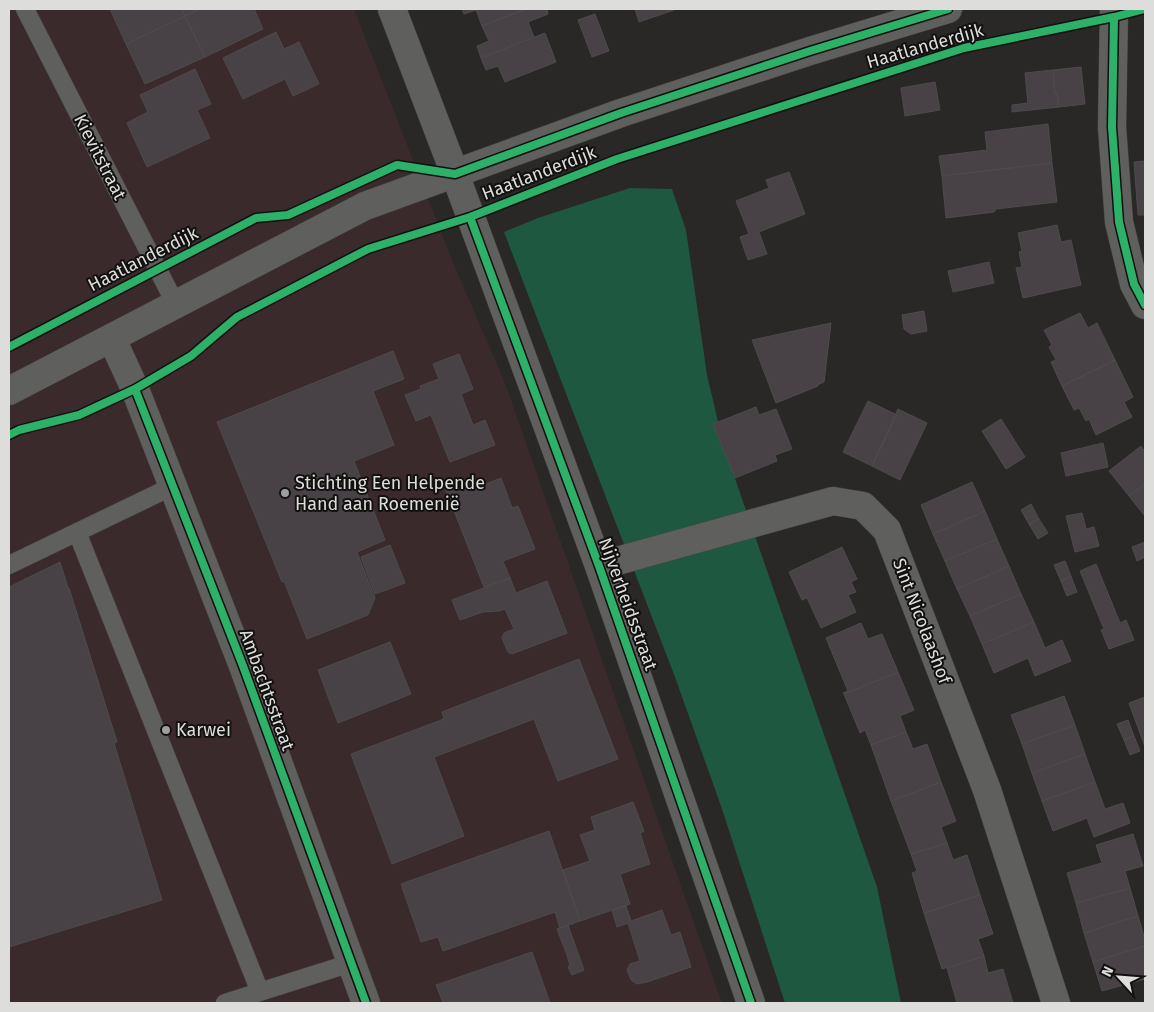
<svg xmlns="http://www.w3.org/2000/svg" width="1154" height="1012" font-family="'Fira Sans',sans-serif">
<rect width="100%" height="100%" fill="#292826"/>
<path fill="#3b2a2c" d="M9 9H354L454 265 505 383 722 1003H9Z"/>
<path fill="#1e5841" d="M630 188 672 189 686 230 707 375 724 447 877 887 901 1003H785L721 806 675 677 504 232 538 218Z"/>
<path fill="#484146" stroke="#4c4c4b" d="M110 9H182L185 16 126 44Z
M182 9H200L185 16Z
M200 9H254L263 29 205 57 185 16Z
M462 9H526L482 26 476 10 464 14Z
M526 9H547L548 14 528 22 534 37 481 58 477 46 489 41 482 26Z
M635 9H674V10L639 22Z
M595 14 609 51 592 57 578 20Z
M185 16 205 57 145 84 126 44Z
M276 32 284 49 299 42 319 84 293 96 285 79 243 99 223 58Z
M545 33 556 62 505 82 498 66 486 70 481 58Z
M1081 67 1085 104 1059 107 1057 93 1055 94 1053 70Z
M195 69 211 104 197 110 210 138 147 167 127 123 148 112 140 95Z
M1053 70 1055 94 1057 93 1059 107 1012 112V105L1028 103 1025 73Z
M935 82 940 110 905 116 901 88Z
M1048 124 1052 163 942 176 939 156 987 150 985 132Z
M1145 161V215H1138L1134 162Z
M1052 163 1057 202 996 209 994 212 946 218 942 176Z
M789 172 805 214 759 232 767 254 748 260 740 237 749 234 736 201 769 188 766 180Z
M1057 225 1061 242 1071 240 1081 285 1023 298 1016 268 1022 267 1019 252 1022 251 1018 233Z
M989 262 994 283 953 292 948 271Z
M924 311 927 331 911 334 904 329 902 315Z
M1080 313 1088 328 1097 323 1115 360 1062 386 1051 362 1056 360 1049 347 1052 345 1044 330Z
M831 323 824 382 817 385 818 386 776 403 752 340Z
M393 351 404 379 373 391 394 445 354 461 385 540 357 552 375 598 368 615 307 639 284 581 282 582 217 422Z
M459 354 473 389 461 394 473 425 485 420 495 445 450 462 431 415 416 421 405 395 421 389 420 386 439 379 433 364Z
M1115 360 1133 397 1124 402 1132 417 1096 435 1089 419 1086 421 1079 408 1074 410 1062 386Z
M868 401 897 415 872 466 843 452Z
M756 407 759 415 776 409 792 449 775 455 777 461 735 478 713 424Z
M898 409 927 423 900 480 872 466Z
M1001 419 1025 457 1006 469 982 431Z
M1103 443 1108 467 1066 476 1061 453Z
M1141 446 1145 452V484L1129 496 1109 471Z
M474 476 478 487 501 478 512 508 518 506 535 549 503 561 510 578 484 587 445 488Z
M972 482 985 511 933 534 921 505Z
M1145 484V514L1144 515 1129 496Z
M1031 504 1039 519 1029 524 1021 510Z
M985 511 997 539 945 561 933 534Z
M1082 513 1086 529 1094 527 1099 546 1075 552 1066 516Z
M1039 519 1048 533 1038 539 1029 524Z
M997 539 1009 566 957 589 945 561Z
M1145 542V557L1137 561 1132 547Z
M390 545 405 583 375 594 361 557Z
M842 547 857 579 851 582 856 592 848 595 856 612 821 628 807 598 802 600 789 572Z
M1065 561 1071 576 1061 581 1054 565Z
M60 562 68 588H69L117 742 114 743 162 900 9 947V587Z
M1096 564 1120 623 1126 620 1134 640 1109 649 1101 630 1104 629 1080 571Z
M1009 566 1021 594 970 616 957 589Z
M1071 576 1077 592 1067 596 1061 581Z
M510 578 516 593 547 581 567 633 512 654 508 652 502 638 504 633 514 629 505 609 499 611 483 612 460 620 452 600Z
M1021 594 1034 622 982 644 970 616Z
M1034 622 1045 648 1062 640 1071 661 1035 676 1028 658 994 673 982 644Z
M861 623 868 639 882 634 898 672 844 694 843 693 848 691 826 638Z
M390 642 411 694 338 723 318 670Z
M579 659 618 759 558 781 534 719 434 757 464 836 392 864 351 754 444 719 442 712Z
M898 672 914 710 900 716 906 732 871 745 865 730 860 733 844 694Z
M1064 696 1075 725 1022 744 1011 715Z
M1145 697V747L1129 703Z
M1128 720 1134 736 1124 740 1117 724Z
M1075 725 1085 754 1032 773 1022 744Z
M906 732 913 749 927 744 941 782 891 801 871 745Z
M1134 736 1140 751 1130 755 1124 740Z
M1085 754 1095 782 1042 801 1032 773Z
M941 782 956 821 941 827 947 843 911 854 891 801Z
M1095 782 1105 809 1123 803 1130 823 1094 837 1087 818 1053 831 1042 801Z
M633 802 644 831 640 833 650 864 620 874 630 904 580 921 563 870 590 861 580 835 595 830 591 817Z
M549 831 580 921 560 928 555 912 443 951 438 937 421 942 401 884Z
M1133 834 1143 866 1125 871 1130 888 1076 903 1067 873 1102 863 1096 845Z
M947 843 953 860 967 855 980 895 924 913 912 873 917 871 911 854Z
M1130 888 1138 916 1084 933 1076 903Z
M980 895 993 934 978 939 984 956 942 969 924 913Z
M626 906 631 921 662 910 671 935 680 932 691 967 647 982 637 984 631 980 627 970 630 964 640 961 628 923 617 927 612 910Z
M1138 916 1145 940V946L1093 962 1084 933Z
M568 925 584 970 572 975 568 967 570 966 567 955 557 929Z
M1145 946V979L1102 991 1093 962Z
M532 952 550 1003H443L436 985Z
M984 956 988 973 1003 969 1013 1003H957L947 968Z"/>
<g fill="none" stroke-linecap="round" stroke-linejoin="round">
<defs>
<path id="service" d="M25 9 176 305
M77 532 260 992
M9 565 173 486
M225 1003 351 963"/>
<path id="minor" d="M392 9 455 174 599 566 751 1003
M1114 9 1112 127 1119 222 1134 284 1145 305
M112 339 135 389 243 666 366 1003
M599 566 833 501 863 506 887 530 987 790 1056 1003"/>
<path id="tertiary" d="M9 391 365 206 621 113 810 51 948 9"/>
</defs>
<use href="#service" stroke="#464644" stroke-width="19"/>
<use href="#minor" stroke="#464644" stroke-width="29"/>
<use href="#tertiary" stroke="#464644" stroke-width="29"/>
<use href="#service" stroke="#5f5f5e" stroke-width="18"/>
<use href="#minor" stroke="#5f5f5e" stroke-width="28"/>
<use href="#tertiary" stroke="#5f5f5e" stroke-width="28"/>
<defs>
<path id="cycleway" d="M1114 17 1112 127 1119 222 1134 284 1145 305
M470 217 599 566 751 1003
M9 347 256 218 288 215 397 165 455 174 621 113 810 51 948 9
M135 389 243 666 366 1003
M9 435 19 430 79 415 135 389 191 356 237 317 368 249 470 217 617 159 964 48 1114 17 1145 9"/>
</defs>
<use href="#cycleway" stroke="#121110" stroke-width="11"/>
<use href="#cycleway" stroke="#2db169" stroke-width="8"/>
</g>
<g fill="#9e9e9c" stroke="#121110" stroke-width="2">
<circle cx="285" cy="493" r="5"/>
<circle cx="166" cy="730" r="5"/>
</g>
<g text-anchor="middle" stroke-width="4" stroke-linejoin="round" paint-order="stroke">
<g font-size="18" fill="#dddddb" stroke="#121110">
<text transform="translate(925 46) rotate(-16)" y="6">Haatlanderdijk</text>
<text transform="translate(100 157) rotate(63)" y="6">Kievitstraat</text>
<text transform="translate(539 173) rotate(-21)" y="6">Haatlanderdijk</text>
<text transform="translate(143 259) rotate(-27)" y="6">Haatlanderdijk</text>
<text transform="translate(628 604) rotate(70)" y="6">Nijverheidsstraat</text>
<text transform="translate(922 621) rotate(69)" y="6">Sint Nicolaashof</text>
<text transform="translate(267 690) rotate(70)" y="6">Ambachtsstraat</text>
</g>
<g font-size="18" fill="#dddddb" stroke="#121110" text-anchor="start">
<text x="295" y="489">Stichting Een Helpende<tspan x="295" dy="21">Hand aan Roemenië</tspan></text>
<text x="176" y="736">Karwei</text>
</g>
</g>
<rect width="1154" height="1012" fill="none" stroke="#dddddb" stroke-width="20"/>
<g transform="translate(1119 977) rotate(296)" stroke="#121110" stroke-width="4" paint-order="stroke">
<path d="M0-4L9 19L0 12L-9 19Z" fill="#dddddb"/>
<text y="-8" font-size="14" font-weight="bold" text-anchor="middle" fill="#dddddb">N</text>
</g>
</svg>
